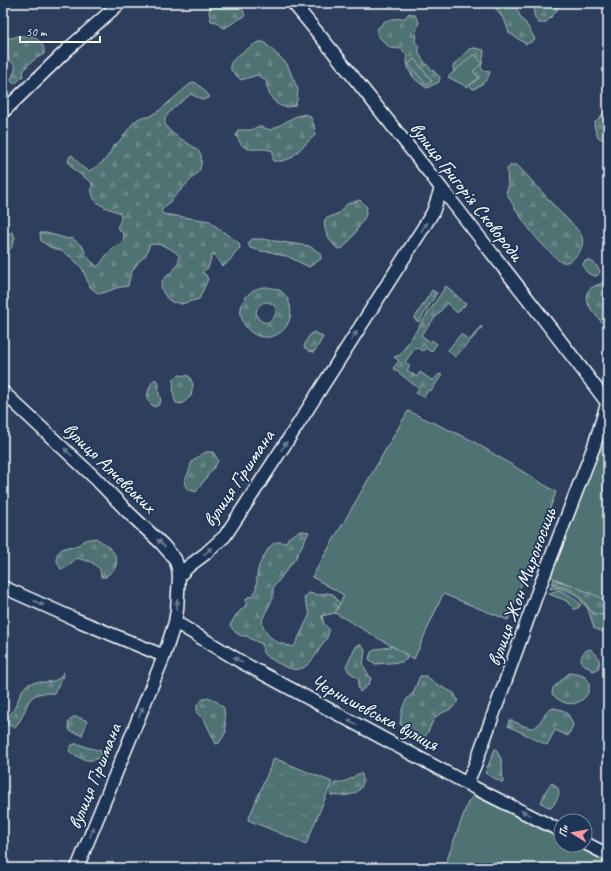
<svg xmlns="http://www.w3.org/2000/svg" width="611" height="871" font-family="Caveat,sans-serif">
<defs>
<pattern id="grass-tufts" width="24" height="20" patternUnits="userSpaceOnUse"><rect width="24" height="20" fill="#507273"/><path d="M3 7l-1-3M5 7V3M7 7l1-3M15 17l-1-3M17 17v-4M19 17l1-3" fill="none" stroke="#6a8788"/></pattern>
<pattern id="forest-firs" width="22" height="20" patternUnits="userSpaceOnUse"><rect width="22" height="20" fill="#507273"/><path d="M5 1l3.5 6h-7zM16 11l3.5 6h-7z" fill="#6a8788"/></pattern>
</defs>
<rect width="100%" height="100%" fill="#2d3f5d"/>
<filter id="ink" filterUnits="userSpaceOnUse"><feTurbulence type="fractalNoise" baseFrequency=".025" numOctaves="2"/><feDisplacementMap in="SourceGraphic" scale="8" xChannelSelector="R" yChannelSelector="G"/><feConvolveMatrix kernelMatrix="1 2 1 2 8 2 1 2 1" color-interpolation-filters="sRGB"/></filter>
<g filter="url(#ink)">
<path fill="url(#grass-tufts)" stroke="#a8b8b9" d="M481 326 482 328 455 357 448 350 461 334 469 341Z
M554 579 578 588 608 601V634L594 628 588 609 576 595 568 591 557 588 550 589Z
M558 590C569 594 573 596 581 605L578 608 574 609 567 602V601L549 594V593Z
M274 758 332 782 306 844 248 820Z"/>
<path fill="url(#forest-firs)" stroke="#a8b8b9" fill-rule="evenodd" d="M211 3H237L243 10 245 16 236 21 225 28C221 27 220 26 217 22L211 21 209 13Z
M496 3H514L522 20 525 22 535 39 531 42 526 44 509 33 505 21 498 12 494 5Z
M538 3H552L558 7 556 12 545 23H538C534 17 531 9 538 3Z
M409 13 415 15 419 22 416 31 415 42 419 46V54L426 64 440 77 439 82 427 88C414 80 406 72 407 56L402 49 390 48 377 35V29L385 21 392 19 405 18Z
M18 36H34C40 42 45 45 44 54L35 59 28 65 24 70 23 76 16 83H13L11 80 15 70V66L6 56 4 43 5 38H12Z
M258 42H264L287 64 295 83 298 89 297 100 295 105C277 113 267 95 266 80L257 75 241 80 231 70 230 64C237 54 248 49 258 42Z
M474 48 484 50C484 56 482 62 481 68L484 71 490 72C488 81 482 84 474 89 469 88 469 83 468 78L454 75 453 66 469 49Z
M195 82 205 91 210 97 203 100 191 94C184 100 170 109 166 117 158 132 194 143 200 153 203 158 201 166 199 171L161 211 163 214 210 221 214 225 239 243 240 248C233 253 231 262 223 266L217 259 214 254 212 255 208 268 204 270 202 273 205 274 208 279 199 299 181 304 175 302 174 303C169 301 166 298 163 292 156 280 170 275 176 267 179 263 179 259 179 255 170 248 160 242 149 245 147 257 144 256 137 264 132 270 129 278 128 286L116 288 109 291 99 294 90 287 82 268 71 257 61 251 50 247 41 241 40 233H47L68 239 72 238 83 247 86 255 91 261 98 267 108 253 123 241 124 235 117 227C120 222 122 219 120 213 112 209 95 206 93 196 91 192 92 187 92 183L73 169 68 161 70 156 72 155 83 168 89 171 96 167 104 161 110 153 113 146 118 143 134 122 138 119 142 117H148L160 110 190 84Z
M607 106H608V148L605 141 598 137 594 126 595 122 603 114Z
M305 114 310 116 314 125 315 135 291 158 282 161H273V151C269 150 266 149 263 149 247 149 244 152 236 135L238 130H251L259 126 270 130 277 127 294 117Z
M511 165H517C531 179 544 195 558 210 564 216 579 229 582 237 584 244 581 251 576 256 573 260 567 263 563 262 559 262 556 258 553 255 534 238 518 215 506 192L508 188 507 169Z
M360 200 367 207 365 217 351 239 343 248 338 249C330 243 322 229 325 219L339 213 347 204Z
M12 232 15 237C13 246 10 251 3 258V237Z
M252 239H261L309 246 320 253 321 259 309 267 287 256 280 255 272 252 261 251 250 248 248 243Z
M589 260C594 263 598 266 600 272L597 276C589 276 584 271 583 264L585 261Z
M608 280V320L606 322 602 323C595 313 578 299 591 288 596 285 603 283 608 280Z
M446 286 466 304 457 313 447 303 421 335 430 342 432 340 437 344 431 352 426 348 423 351 416 347 405 362 410 366 407 370 417 377 420 372 433 381 439 374 442 375 431 391 428 390 424 397 416 393 419 389 393 368 399 361 394 357 400 355Z
M264 287C269 287 274 288 279 290 291 297 294 314 287 325 283 332 276 336 269 337 245 340 230 309 250 293 254 289 259 288 264 287ZM265 302C287 303 271 332 259 319 253 312 258 304 265 302Z
M432 290 437 293 419 322 414 319Z
M314 332 323 337 319 344 314 352 309 351 304 347C306 341 309 334 314 332Z
M179 375 189 376 193 384 191 396 182 404 176 403C172 395 174 388 173 380Z
M155 379 159 383C159 387 158 391 159 394 161 400 163 404 154 407L147 400C148 392 149 385 155 379Z
M206 452H213L218 460 217 463 196 492 187 489C183 481 184 481 188 474 189 471 190 468 191 464 193 459 201 455 206 452Z
M303 531 309 532 295 559 273 588V598L262 620 263 626 266 632 270 637 279 643 294 647 310 614 304 598 309 593 319 595 326 593 333 594 338 601 342 605 339 612 322 616 324 624 329 629C329 631 328 635 327 638 325 641 322 644 320 648 308 669 299 676 276 662 272 659 266 657 263 653 262 650 263 647 262 644L251 639 247 636C239 637 234 632 230 625L236 615 246 605V599L248 597 253 596C259 586 255 577 259 566 260 563 262 560 263 558 269 547 273 539 286 543L288 538 298 532Z
M96 538C105 544 122 554 115 568 113 571 108 574 106 577H101L100 569 91 562 77 558 64 569H61C55 560 54 552 65 548 69 546 74 547 78 545 79 545 82 542 83 541 87 539 91 539 96 538Z
M557 581 569 584 575 585 608 601V608L604 606H602L605 611 604 615 594 614C579 598 579 588 555 586L553 584Z
M357 645H361L365 650 363 665 371 679 368 685 360 692 358 686 359 679 349 672 346 666Z
M396 646 401 648 407 657V659L402 662 375 664 369 659 371 652 377 649Z
M590 649C597 654 602 660 598 669L593 671 581 662C581 655 583 651 590 649Z
M64 672 62 679 54 693C49 694 44 692 38 694 26 698 26 712 19 722 18 724 16 725 15 727L10 726 7 723C7 716 12 713 15 707 19 700 20 690 27 685 37 679 48 685 58 679 60 678 62 674 64 672Z
M569 673C575 674 580 674 585 677 599 687 577 720 552 694L553 688Z
M420 676H426L438 685 454 693 458 701C456 704 453 708 449 710 444 712 438 714 435 718 430 724 429 733 424 738L409 733 400 724 402 710 406 700 413 693Z
M208 697 216 701 224 708 226 732 219 743 216 744 205 721 197 713V705L202 700Z
M554 708C566 710 569 713 573 725L568 736 555 730 547 745 508 726 509 720C518 722 524 728 534 728L538 725 548 710Z
M73 717H78L87 721 86 725 82 735 70 731 68 723Z
M74 744H79L86 747 101 751V756C91 765 78 758 69 751L71 746Z
M495 749H496L501 759 502 764 503 783 485 773Z
M357 774H362C362 776 363 779 363 781 362 796 343 797 331 795L330 791 332 786 336 782C344 783 352 779 357 774Z
M552 783C564 790 558 799 551 808L541 803C544 795 546 788 552 783Z"/>
<path fill="#507273" stroke="#a8b8b9" d="M474 54 482 63 473 71 479 78 467 87 448 77Z
M414 59 432 81 427 85 408 64Z
M408 411 471 440 556 492 508 620 443 594 414 659 335 613 344 595 312 577Z
M608 445V601L578 588 551 577 596 455 603 448Z
M473 796H475L561 839V845H574L606 861 607 867 608 868H444L468 802Z"/>
<g fill="none" stroke-linecap="round" stroke-linejoin="round">
<defs>
<path id="secondary" d="M293 3C349 70 402 138 456 207 507 273 559 337 608 404
M3 112 68 49 120 3
M3 392 95 478 128 512 162 544 175 559 178 568 179 576 177 610 175 622 164 656 77 868
M179 576 189 566 205 554 225 536 295 429 425 225 433 212 441 188
M3 587 77 620 164 656
M175 622 243 663 475 788 561 831
M467 783 475 765 538 591 594 446 608 401
M585 843 608 855"/>
</defs>
<use href="#secondary" stroke="#fff" stroke-width="15"/>
<use href="#secondary" stroke="#1d3557" stroke-width="12"/>
</g>
<defs><path id="oneway-solid" d="M-6-.8H1V-3.2L6.5 0L1 3.2V.8H-6Z"/></defs>
<g fill="#6c7c92">
<use href="#oneway-solid" transform="translate(424 227) rotate(-58)"/>
<use href="#oneway-solid" transform="translate(354 336) rotate(-57)"/>
<use href="#oneway-solid" transform="translate(284 446) rotate(-57)"/>
<use href="#oneway-solid" transform="translate(68 452) rotate(-137)"/>
<use href="#oneway-solid" transform="translate(161 543) rotate(-136)"/>
<use href="#oneway-solid" transform="translate(208 551) rotate(-41)"/>
<use href="#oneway-solid" transform="translate(39 603) rotate(24)"/>
<use href="#oneway-solid" transform="translate(177 605) rotate(-86)"/>
<use href="#oneway-solid" transform="translate(238 660) rotate(-149)"/>
<use href="#oneway-solid" transform="translate(141 712) rotate(-68)"/>
<use href="#oneway-solid" transform="translate(352 722) rotate(-152)"/>
<use href="#oneway-solid" transform="translate(526 813) rotate(-153)"/>
<use href="#oneway-solid" transform="translate(92 832) rotate(-68)"/>
</g>
</g>
<g text-anchor="middle" stroke-width="3.5" stroke-linejoin="round" paint-order="stroke">
<g font-size="20" fill="#fff" stroke="#1d3557">
<text transform="translate(467 191) rotate(52)" y="7">вулиця Григорія Сковороди</text>
<text transform="translate(110 467) rotate(44)" y="7">вулиця Алчевських</text>
<text transform="translate(238 478) rotate(-56)" y="7">вулиця Гіршмана</text>
<text transform="translate(521 587) rotate(-70)" y="7">вулиця Жон Мироносиць</text>
<text transform="translate(375 712) rotate(28)" y="7">Чернишевська вулиця</text>
<text transform="translate(94 776) rotate(-68)" y="7">вулиця Гіршмана</text>
</g>
</g>
<rect width="611" height="871" fill="none" stroke="#1d3557" stroke-width="16"/>
<rect x="8" y="8" width="595" height="855" fill="none" stroke="#fff" stroke-width="1.5" filter="url(#ink)"/>
<g transform="translate(573 833) rotate(281)"><circle r="19" fill="#1d3557" stroke="#77869a"/>
<path d="M0-3L7 15L0 10L-7 15Z" fill="#ff9aa2"/>
<text y="-6" font-size="11" font-weight="bold" text-anchor="middle" fill="#ffffff">Пн</text>
</g>
<path d="M20 36v6h80v-6" fill="none" stroke="#ffffff" stroke-width="2"/>
<text x="26" y="36" font-size="12" fill="#ffffff" stroke="#1d3557" stroke-width="3" paint-order="stroke">50 m</text>
</svg>
